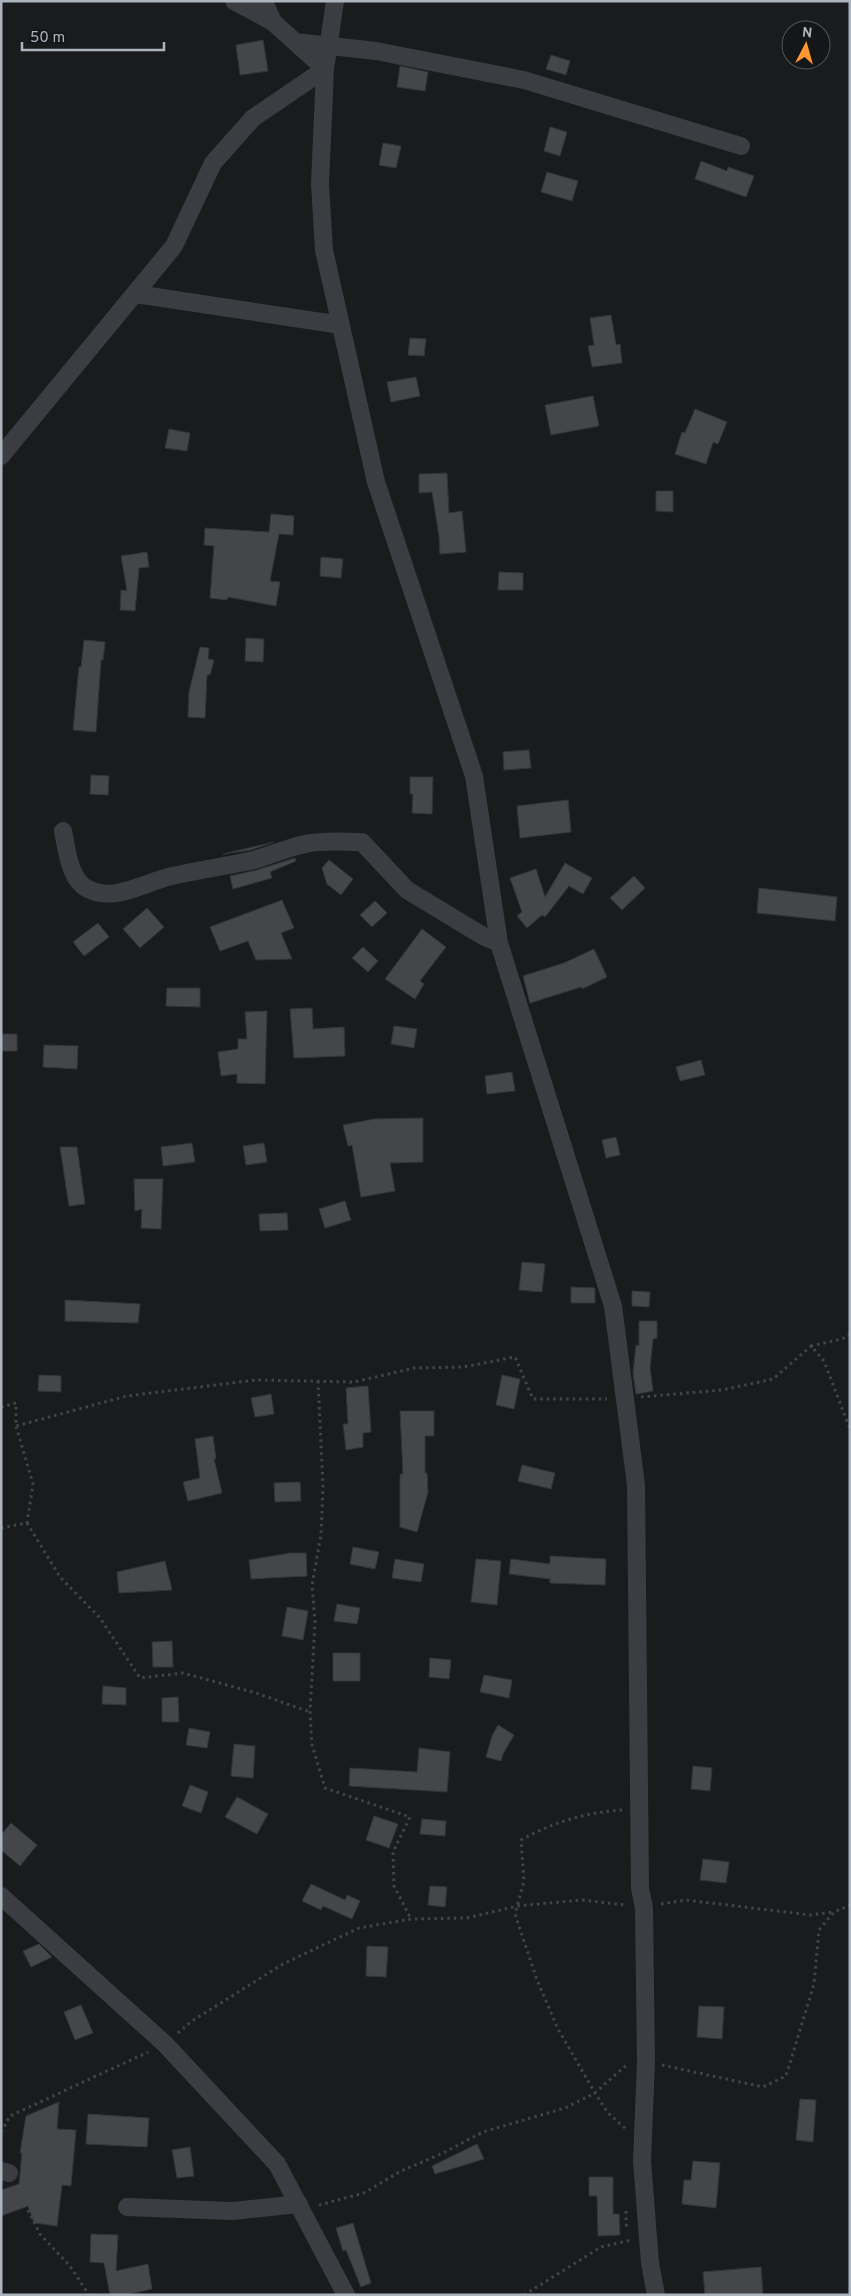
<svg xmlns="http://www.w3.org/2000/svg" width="851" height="2296" font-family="Overpass,sans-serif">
<rect width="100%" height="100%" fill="#1a1b1d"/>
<path fill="#44464a" stroke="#343539" d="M263 40 268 71 240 75 236 45Z
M551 55 570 61 566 75 546 69Z
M400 66 428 72 425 91 397 87Z
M550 127 567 132 560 156 544 151Z
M383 143 401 146 396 168 379 165Z
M701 161 727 171 728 167 754 176 746 197 695 179Z
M547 172 578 181 572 201 541 192Z
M611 315 616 345 620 344 622 363 592 367 588 346 594 345 590 318Z
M410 338 426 339 424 356 408 355Z
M416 377 420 396 391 402 387 382Z
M593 396 599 426 551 435 545 405Z
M695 409 727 422 718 444 713 442 706 464 675 454 682 432 685 433Z
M169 429 190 433 187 451 165 448Z
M447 473 449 513 462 511 466 552 440 554 439 536 432 492 419 493V474Z
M656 491H673V512L656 511Z
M271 514 294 516 293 535 279 534 270 581 280 582 276 606 228 597 227 600 210 598 214 546 204 545 205 528 269 532Z
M147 552 149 567 139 568 135 611 120 610 121 590 127 591 121 556Z
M321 557 343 559 341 578 320 576Z
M499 572 523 573V590H498Z
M246 638 264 639 263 662 245 661Z
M84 640 105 642 103 660H101L96 732 73 730 79 667H81Z
M200 647 209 648 208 659 214 660 210 675H207L205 718 188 717 189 692Z
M529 750 531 768 504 770 503 752Z
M91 775 109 776 108 795 90 794Z
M410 777H433L432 814 412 813 413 794H410Z
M568 800 571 832 520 838 517 806Z
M274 842 251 850 223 854Z
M295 858 296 861 270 872 272 878 233 889 230 876 257 870Z
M329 860 353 879 341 895 327 884 322 868Z
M565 863 592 878 583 894 569 886 545 917 542 915 527 928 517 916 522 912 510 878 536 869 545 897Z
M634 876 645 888 622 910 610 898Z
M759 888 837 897 835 921 757 913Z
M282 900 294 928 281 933 292 959 256 960 248 941 220 951 210 927Z
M375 901 387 913 372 927 360 915Z
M147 908 164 927 140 948 123 929Z
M98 923 109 937 84 956 73 942Z
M422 929 446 947 420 981 424 984 415 999 385 979Z
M363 947 378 961 368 972 352 958Z
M594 949 607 977 582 989 581 987 530 1003 523 976 564 963Z
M167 988H200V1007L166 1006Z
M312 1008 313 1029 344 1027 345 1056 294 1058 290 1009Z
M267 1011 265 1084 237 1083V1074L221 1076 218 1052 238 1049V1039H247L245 1012Z
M394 1026 417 1029 414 1048 391 1044Z
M1 1034H17V1051H1Z
M44 1045 78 1046 77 1069 43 1067Z
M701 1060 705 1075 680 1081 676 1067Z
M512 1072 515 1091 487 1094 485 1076Z
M423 1118V1162L390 1163 395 1191 361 1197 352 1145 348 1146 343 1125 374 1119Z
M616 1137 620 1155 606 1158 602 1140Z
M192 1143 195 1162 163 1166 161 1147Z
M264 1143 267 1162 246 1165 243 1146Z
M60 1147H77L85 1204 69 1206Z
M134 1179H163L161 1229 141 1228 142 1209 135 1211Z
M345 1201 351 1220 325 1228 319 1209Z
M287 1213 288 1230 260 1231 259 1214Z
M522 1262 545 1264 542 1292 519 1290Z
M571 1287 595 1288V1303H571Z
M632 1291 650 1292 649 1307 632 1306Z
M65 1300 140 1304 138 1323 65 1321Z
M639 1321H657V1338L653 1339 650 1368 653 1391 636 1394 633 1373 636 1345 639 1346Z
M39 1375 61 1376V1392L38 1391Z
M502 1375 520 1379 514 1409 496 1405Z
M368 1386 371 1432 363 1433V1447L346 1450 343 1424H348L346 1388Z
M271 1394 274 1414 255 1417 251 1398Z
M400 1411H434V1436H425V1473H427L428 1492 417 1532 400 1527V1474H403Z
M213 1436 216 1459H214L222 1493 188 1501 183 1482 200 1478 195 1439Z
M522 1465 555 1473 551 1489 518 1481Z
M300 1482 301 1501 275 1502 274 1483Z
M353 1547 379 1552 375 1569 350 1564Z
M290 1553H306L307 1576 251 1579 249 1560Z
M550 1556 606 1559 605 1585 550 1583V1579L509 1574 511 1559 550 1564Z
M395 1559 424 1564 421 1582 392 1578Z
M476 1559 501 1561 497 1605 471 1602Z
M165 1561 172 1590 119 1593 117 1572Z
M337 1604 360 1608 357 1624 334 1621Z
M287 1607 308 1611 303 1640 282 1636Z
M172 1641 173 1667H153L152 1642Z
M333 1653H360V1681H333Z
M430 1658 451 1660 449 1679 429 1677Z
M484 1675 512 1680 509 1698 480 1692Z
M103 1686 126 1688V1705L102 1704Z
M178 1697 179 1722H162V1698Z
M498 1725 514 1735 503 1754 501 1761 486 1757 492 1736Z
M189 1728 210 1732 207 1748 186 1745Z
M234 1744 255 1746 253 1778 231 1776Z
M419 1748 450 1752 447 1792 349 1786 350 1768 417 1772Z
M693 1766 712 1768 710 1791 691 1789Z
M190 1785 208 1792 201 1813 182 1806Z
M237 1797 268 1814 257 1834 225 1817Z
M374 1816 398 1824 389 1848 366 1840Z
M422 1819 446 1821 445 1836 420 1834Z
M11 1823 37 1845 20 1866 1 1850V1835Z
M703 1859 729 1862 726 1883 700 1880Z
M311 1884 345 1900 347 1895 360 1901 352 1919 323 1906 321 1910 302 1901Z
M430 1886 447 1887 445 1907 428 1905Z
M39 1944 52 1957 31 1967 23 1951Z
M367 1946 388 1947 386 1977 366 1976Z
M81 2005 93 2033 75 2040 64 2012Z
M699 2006 724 2007 722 2039 697 2037Z
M800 2099 816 2100 813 2142 796 2140Z
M59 2102 57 2129 76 2130 71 2186 62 2185 57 2226 34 2223 28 2206 1 2216V2190L19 2184 22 2153H20L26 2116Z
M88 2114 149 2118 147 2147 86 2144Z
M477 2144 484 2159 435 2174 432 2166Z
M190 2147 194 2176 177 2178 172 2150Z
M693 2161 720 2163 716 2208 682 2204 684 2180H691Z
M589 2177H613V2214H619L620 2235 598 2236 597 2196H589Z
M353 2223 371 2283 361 2287 346 2250 343 2251 336 2228Z
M91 2234 118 2235 116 2271 148 2264 152 2289 125 2295H110L104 2263 90 2262Z
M761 2267 763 2295H705L703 2272Z"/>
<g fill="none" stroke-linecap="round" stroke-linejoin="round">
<path stroke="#41454a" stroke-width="3" stroke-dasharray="2.5 4" stroke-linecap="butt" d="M850 1334 842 1339 811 1346 824 1361 850 1429
M318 1381 323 1486 321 1535 312 1585 315 1622 310 1712 312 1745 325 1788 410 1817 393 1852 394 1886 411 1919
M641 1397 722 1390 773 1379 811 1346
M1 1407 16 1403V1426L127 1396 256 1380 354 1382 414 1368 463 1367 515 1357 533 1399H607
M27 1523 60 1577 100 1618 140 1678 183 1673 256 1693 310 1712
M1 1528 27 1523 33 1484 16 1426
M622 1810C587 1812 551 1823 521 1840L524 1881 515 1914 537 1980 558 2029 595 2093 608 2113 626 2129
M661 1904 686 1900 810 1915 834 1912
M178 2033 192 2021 283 1964 359 1928 411 1919 467 1918 517 1906 582 1900 626 1905
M662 2065 763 2087 786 2076 814 1984 819 1930 834 1912 850 1905
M1 2132 10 2116 148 2052
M16 2187 40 2234 70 2266 89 2295
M319 2205 364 2193 401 2171 441 2154 483 2132 565 2108 595 2093 624 2067 629 2066
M626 2211V2224L628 2229
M524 2295 601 2247 631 2240"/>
<path stroke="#3b3d42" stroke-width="18" d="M234 1 273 22
M264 1 273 22 325 69
M335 1 325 69 320 184 324 250 376 482 474 776 499 943 613 1306 636 1485 640 1888 644 1908 646 2062 642 2161 650 2263 656 2295
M295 42 376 51 524 80 741 146
M136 294 341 325
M1 456 174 246 213 163 253 118 325 69
M63 831C67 849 69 880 88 889 115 903 145 882 172 876 199 870 227 866 254 860 271 855 287 848 305 844 323 840 343 842 362 842L407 890 483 936 499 943
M1 1896 165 2044 277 2164 346 2295
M1 2171 9 2173
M127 2207 232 2211 299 2204"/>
</g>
<rect width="851" height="2296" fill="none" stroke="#acb4be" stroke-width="5"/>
<g transform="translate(806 45) rotate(6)"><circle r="24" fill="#151618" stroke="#51555a"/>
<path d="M0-4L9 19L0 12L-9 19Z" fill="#ff9830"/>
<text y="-8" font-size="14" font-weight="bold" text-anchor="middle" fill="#acb4be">N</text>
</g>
<path d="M22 42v8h142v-8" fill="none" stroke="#acb4be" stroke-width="2.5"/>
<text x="30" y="42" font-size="15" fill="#acb4be" stroke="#151618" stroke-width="4" paint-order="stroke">50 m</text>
</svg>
